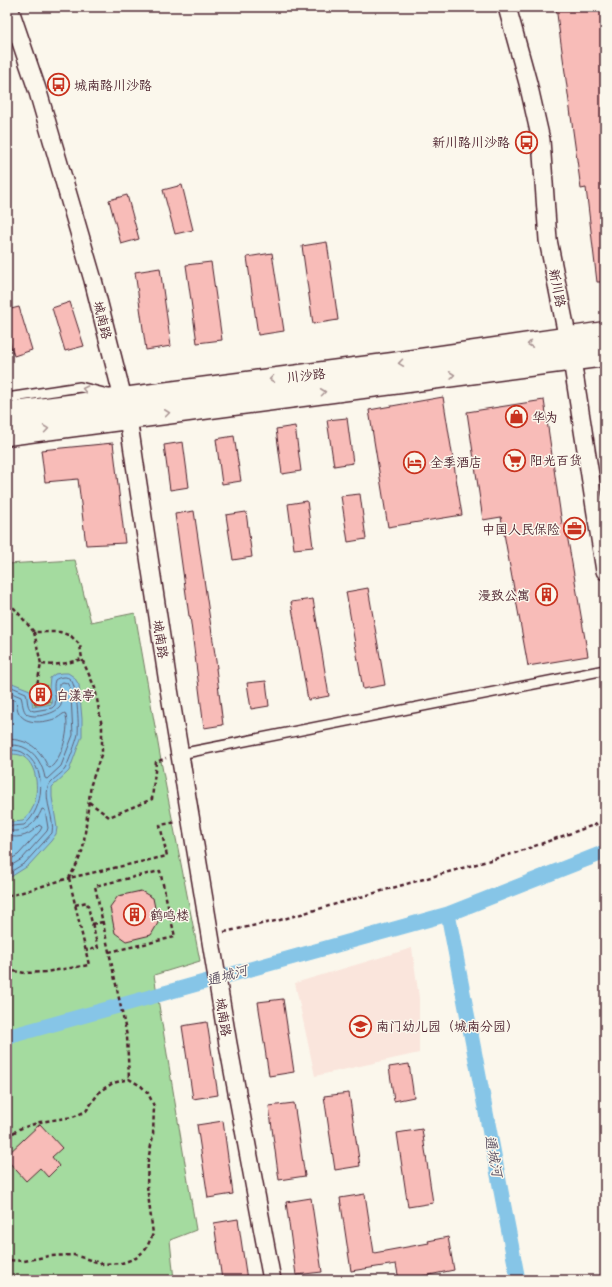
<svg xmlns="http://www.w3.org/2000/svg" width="612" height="1287" font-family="'Comic Neue','LXGW WenKai TC',sans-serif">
<rect width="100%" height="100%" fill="#fbf7ec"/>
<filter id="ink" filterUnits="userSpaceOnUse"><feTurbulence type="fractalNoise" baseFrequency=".025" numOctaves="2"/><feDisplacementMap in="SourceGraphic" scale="8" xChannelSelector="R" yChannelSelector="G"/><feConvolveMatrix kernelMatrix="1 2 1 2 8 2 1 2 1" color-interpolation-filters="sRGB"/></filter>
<g filter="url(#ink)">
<path fill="#fae5dc" d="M412 948 419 998V1053L315 1076 295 983Z"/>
<path fill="#a4db9f" stroke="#777d65" d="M75 560 91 622 135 613 163 772 200 961 154 975 196 1230 170 1240 174 1280H7V564Z"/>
<path fill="#86c5e7" stroke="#6e839c" d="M62 673H68L74 677 79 685 82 719V736L69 771 52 787V797L57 828 56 834 51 841 28 866 9 878H7V820L12 822 23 821C25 818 29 815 31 811 40 796 39 762 20 755 16 754 11 754 7 754V681L30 690 33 707 52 704 49 687 50 678 55 674Z"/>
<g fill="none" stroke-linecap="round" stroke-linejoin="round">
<path stroke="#626176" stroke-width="1" d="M7 685 26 693C28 699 26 710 34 711L52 708 55 705C57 697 52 689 55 680 59 677 67 675 71 680 77 687 79 724 78 734 77 740 68 764 65 769 61 775 50 780 48 787 44 802 55 818 52 833L25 863 7 874
M7 691 21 697C23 702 22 710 27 714 33 719 58 714 61 705 63 699 58 691 59 684L63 682 67 683 70 688 71 695 73 735 61 766 47 779 45 778C43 766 36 752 23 747 19 745 12 745 7 745
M7 697 16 701C17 705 17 710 19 713 26 726 47 722 57 718 61 716 62 714 65 713 71 727 62 759 50 768L48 767C39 747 29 740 7 739
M7 750C12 750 18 750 22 752 48 766 45 809 24 825L12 826 7 824
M7 830C23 835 36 824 42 809L45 810 48 828 47 831 22 859 7 868
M7 836C21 839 30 835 39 825L42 827 40 831 18 855 7 861"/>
<path stroke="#86c5e7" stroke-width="15" d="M448 914 518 1280
M7 1037 448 914 605 852"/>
</g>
<path fill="#f8bcb8" stroke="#4a1f2b" d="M556 7H605V282H597L586 188 581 189Z
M182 185 193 230 175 234 163 190Z
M127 195 139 239 121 244 109 200Z
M327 242 338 320 313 324 302 246Z
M272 253 284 331 258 335 247 257Z
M211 262 222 340 197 343 186 265Z
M160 268 171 346 146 350 135 272Z
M70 302 84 346 65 351 52 308Z
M19 307 32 350 14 356 7 334V310Z
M443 397 462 515 388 527 369 410Z
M544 400 562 524 565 523 588 656 528 666 501 517 483 520 467 412Z
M347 418 353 463 334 466 327 420Z
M295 426 301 471 282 474 276 429Z
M234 436 241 481 222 484 216 439Z
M183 442 189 487 170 490 164 445Z
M113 443 125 543 86 545 78 479 45 482 41 450Z
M360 494 366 539 348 542 341 496Z
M307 501 313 547 294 549 288 504Z
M194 511 217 668H216L223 725 204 728 190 616H189L175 514Z
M246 512 252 557 233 560 226 515Z
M368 588 385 685 363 689 346 592Z
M313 599 329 696 308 700 291 602Z
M266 681 269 706 251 709 247 683Z
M46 685 49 702 35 705 32 688Z
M141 891 153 898 158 923 151 935 126 941 115 933 110 907 118 896Z
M283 999 294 1072 269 1076 258 1002Z
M207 1022 218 1095 193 1099 182 1026Z
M409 1064 414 1097 394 1101 389 1067Z
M349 1093 360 1166 335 1170 324 1096Z
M294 1103 305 1176 279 1180 269 1106Z
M223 1121 233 1194 208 1198 197 1125Z
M40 1124 62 1148 52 1157 59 1166 48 1177 40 1168 26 1181 7 1160V1155Z
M422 1129 433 1203 408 1207 397 1133Z
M365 1194 374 1253 429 1243 428 1241 448 1237 454 1270 419 1277V1280H399L396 1264 351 1271 340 1198Z
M311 1198 322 1272 296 1275 286 1202Z
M238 1219 247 1280H222L214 1223Z"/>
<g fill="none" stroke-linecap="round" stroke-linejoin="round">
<defs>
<path id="service" d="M7 398 80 387 108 394
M180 754 605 670"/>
<path id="minor" d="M9 7 38 92 93 280 128 418 168 683 228 1044 272 1280
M507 7 528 83 541 140 548 240 572 360 605 571"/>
<path id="secondary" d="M7 414 393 364 605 333
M7 434 605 355"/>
</defs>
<use href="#service" stroke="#4a1f2b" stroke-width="12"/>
<use href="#minor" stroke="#4a1f2b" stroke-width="20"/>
<use href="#secondary" stroke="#4a1f2b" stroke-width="25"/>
<path stroke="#4a1f2b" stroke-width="2.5" stroke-dasharray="4 3" stroke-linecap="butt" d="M7 604 14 608 34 632H60L71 636 80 645 82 659 95 688 102 727V752L91 784 83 849 77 864 69 878 13 895H7
M34 632 41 664 37 685
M42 664C56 666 68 663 82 659
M89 802 109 817 152 799 156 762 166 758
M75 905 87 902 98 948 86 950
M92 924 103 922
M224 932 280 920 515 853 605 821
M109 952 175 937 160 871 95 886 127 1036 129 1079
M7 970 25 973 45 972 89 965 69 878 167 856 160 825 177 822
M7 1137 19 1129 40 1122 73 1117 86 1111 100 1091 113 1083 129 1079 141 1086 148 1093 154 1106 153 1136 148 1160 147 1186 153 1234 146 1249 136 1258 122 1263 103 1264 74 1255 49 1256 24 1261 7 1260"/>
<use href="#service" stroke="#fbf7ec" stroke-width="9"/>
<use href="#minor" stroke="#fbf7ec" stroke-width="17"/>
<use href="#secondary" stroke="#fbf7ec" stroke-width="22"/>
</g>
<defs><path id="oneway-chevron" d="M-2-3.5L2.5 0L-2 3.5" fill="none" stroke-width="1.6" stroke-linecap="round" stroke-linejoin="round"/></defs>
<g stroke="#ab9695">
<use href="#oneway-chevron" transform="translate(530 344) rotate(172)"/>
<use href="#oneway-chevron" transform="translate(401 363) rotate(172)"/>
<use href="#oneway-chevron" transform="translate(452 375) rotate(-7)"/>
<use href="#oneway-chevron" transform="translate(272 379) rotate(173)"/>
<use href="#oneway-chevron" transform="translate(85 389) rotate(-168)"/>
<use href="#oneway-chevron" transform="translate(323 392) rotate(-7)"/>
<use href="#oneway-chevron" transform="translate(167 413) rotate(-7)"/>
<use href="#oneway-chevron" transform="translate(46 429) rotate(-8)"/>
</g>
</g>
<defs>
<symbol id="bus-ring" viewBox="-11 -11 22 22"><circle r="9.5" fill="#fbf7ec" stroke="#c8321e" stroke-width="1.5"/><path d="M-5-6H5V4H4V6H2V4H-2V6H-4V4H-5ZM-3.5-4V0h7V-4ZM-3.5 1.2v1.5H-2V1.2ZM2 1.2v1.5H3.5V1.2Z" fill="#c8321e"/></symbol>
<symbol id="shop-ring" viewBox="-11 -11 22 22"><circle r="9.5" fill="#fbf7ec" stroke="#c8321e" stroke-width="1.5"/><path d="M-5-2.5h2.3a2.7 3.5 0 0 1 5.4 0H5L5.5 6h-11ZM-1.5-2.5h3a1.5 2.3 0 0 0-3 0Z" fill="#c8321e"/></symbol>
<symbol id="supermarket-ring" viewBox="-11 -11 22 22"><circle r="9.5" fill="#fbf7ec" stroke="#c8321e" stroke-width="1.5"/><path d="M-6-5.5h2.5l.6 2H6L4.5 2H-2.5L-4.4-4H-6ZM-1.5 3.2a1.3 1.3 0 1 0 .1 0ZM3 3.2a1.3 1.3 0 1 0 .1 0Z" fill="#c8321e"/></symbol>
<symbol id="hotel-ring" viewBox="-11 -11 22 22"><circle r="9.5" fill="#fbf7ec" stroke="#c8321e" stroke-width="1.5"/><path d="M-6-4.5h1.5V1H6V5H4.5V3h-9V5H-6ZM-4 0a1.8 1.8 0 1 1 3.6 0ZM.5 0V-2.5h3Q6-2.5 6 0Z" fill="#c8321e"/></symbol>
<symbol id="office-ring" viewBox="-11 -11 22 22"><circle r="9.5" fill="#fbf7ec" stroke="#c8321e" stroke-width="1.5"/><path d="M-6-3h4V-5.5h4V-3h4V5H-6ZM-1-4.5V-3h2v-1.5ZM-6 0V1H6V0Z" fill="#c8321e"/></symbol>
<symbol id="building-ring" viewBox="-11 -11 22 22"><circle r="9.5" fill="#fbf7ec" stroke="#c8321e" stroke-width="1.5"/><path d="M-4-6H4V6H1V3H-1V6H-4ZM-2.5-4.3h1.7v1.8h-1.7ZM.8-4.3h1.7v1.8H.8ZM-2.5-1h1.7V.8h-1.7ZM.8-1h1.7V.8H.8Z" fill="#c8321e"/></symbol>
<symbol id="school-ring" viewBox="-11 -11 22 22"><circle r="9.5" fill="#fbf7ec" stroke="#c8321e" stroke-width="1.5"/><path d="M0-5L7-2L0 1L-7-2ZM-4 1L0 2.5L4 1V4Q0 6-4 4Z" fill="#c8321e"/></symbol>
</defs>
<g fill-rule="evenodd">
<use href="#bus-ring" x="46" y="72" width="25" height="25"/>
<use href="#bus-ring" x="514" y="130" width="25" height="25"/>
<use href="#shop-ring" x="504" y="404" width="25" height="25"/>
<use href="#supermarket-ring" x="502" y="448" width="25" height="25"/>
<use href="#hotel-ring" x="402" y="450" width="25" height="25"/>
<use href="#office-ring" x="562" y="516" width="25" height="25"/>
<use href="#building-ring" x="534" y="582" width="25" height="25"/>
<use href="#building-ring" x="28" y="682" width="25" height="25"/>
<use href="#building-ring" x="122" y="902" width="25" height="25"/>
<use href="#school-ring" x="348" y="1014" width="25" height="25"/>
</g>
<g text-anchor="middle" stroke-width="3" stroke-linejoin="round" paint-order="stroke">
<g font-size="13" fill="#4a1f2b" stroke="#fbf7ec" text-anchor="start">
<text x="74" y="90">城南路川沙路</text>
<text x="510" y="147" text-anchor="end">新川路川沙路</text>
<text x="532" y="422">华为</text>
<text x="530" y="465">阳光百货</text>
<text x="430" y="467">全季酒店</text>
<text x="560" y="534" text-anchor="end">中国人民保险</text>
<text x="530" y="600" text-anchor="end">漫致公寓</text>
<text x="56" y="700">白漾亭</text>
<text x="150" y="920">鹤鸣楼</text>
<text x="376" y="1031">南门幼儿园（城南分园）</text>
</g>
<g font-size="13" fill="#4a1f2b" stroke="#fbf7ec">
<text transform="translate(558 288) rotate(79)" y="5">新川路</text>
<text transform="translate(103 320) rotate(76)" y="5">城南路</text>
<text transform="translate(306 375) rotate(-7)" y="5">川沙路</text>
<text transform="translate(161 639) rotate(82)" y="5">城南路</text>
<text transform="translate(224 1017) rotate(81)" y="5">城南路</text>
</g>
<g font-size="14" font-style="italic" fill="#5c5163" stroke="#fbf7ec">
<text transform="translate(227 975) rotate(-16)" y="5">通城河</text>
<text transform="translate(494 1156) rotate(79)" y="5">通城河</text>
</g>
</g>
<rect width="612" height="1287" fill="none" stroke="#fbf7ec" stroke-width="24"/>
<rect x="12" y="12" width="588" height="1263" fill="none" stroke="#4a1f2b" stroke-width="1.5" filter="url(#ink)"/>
</svg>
